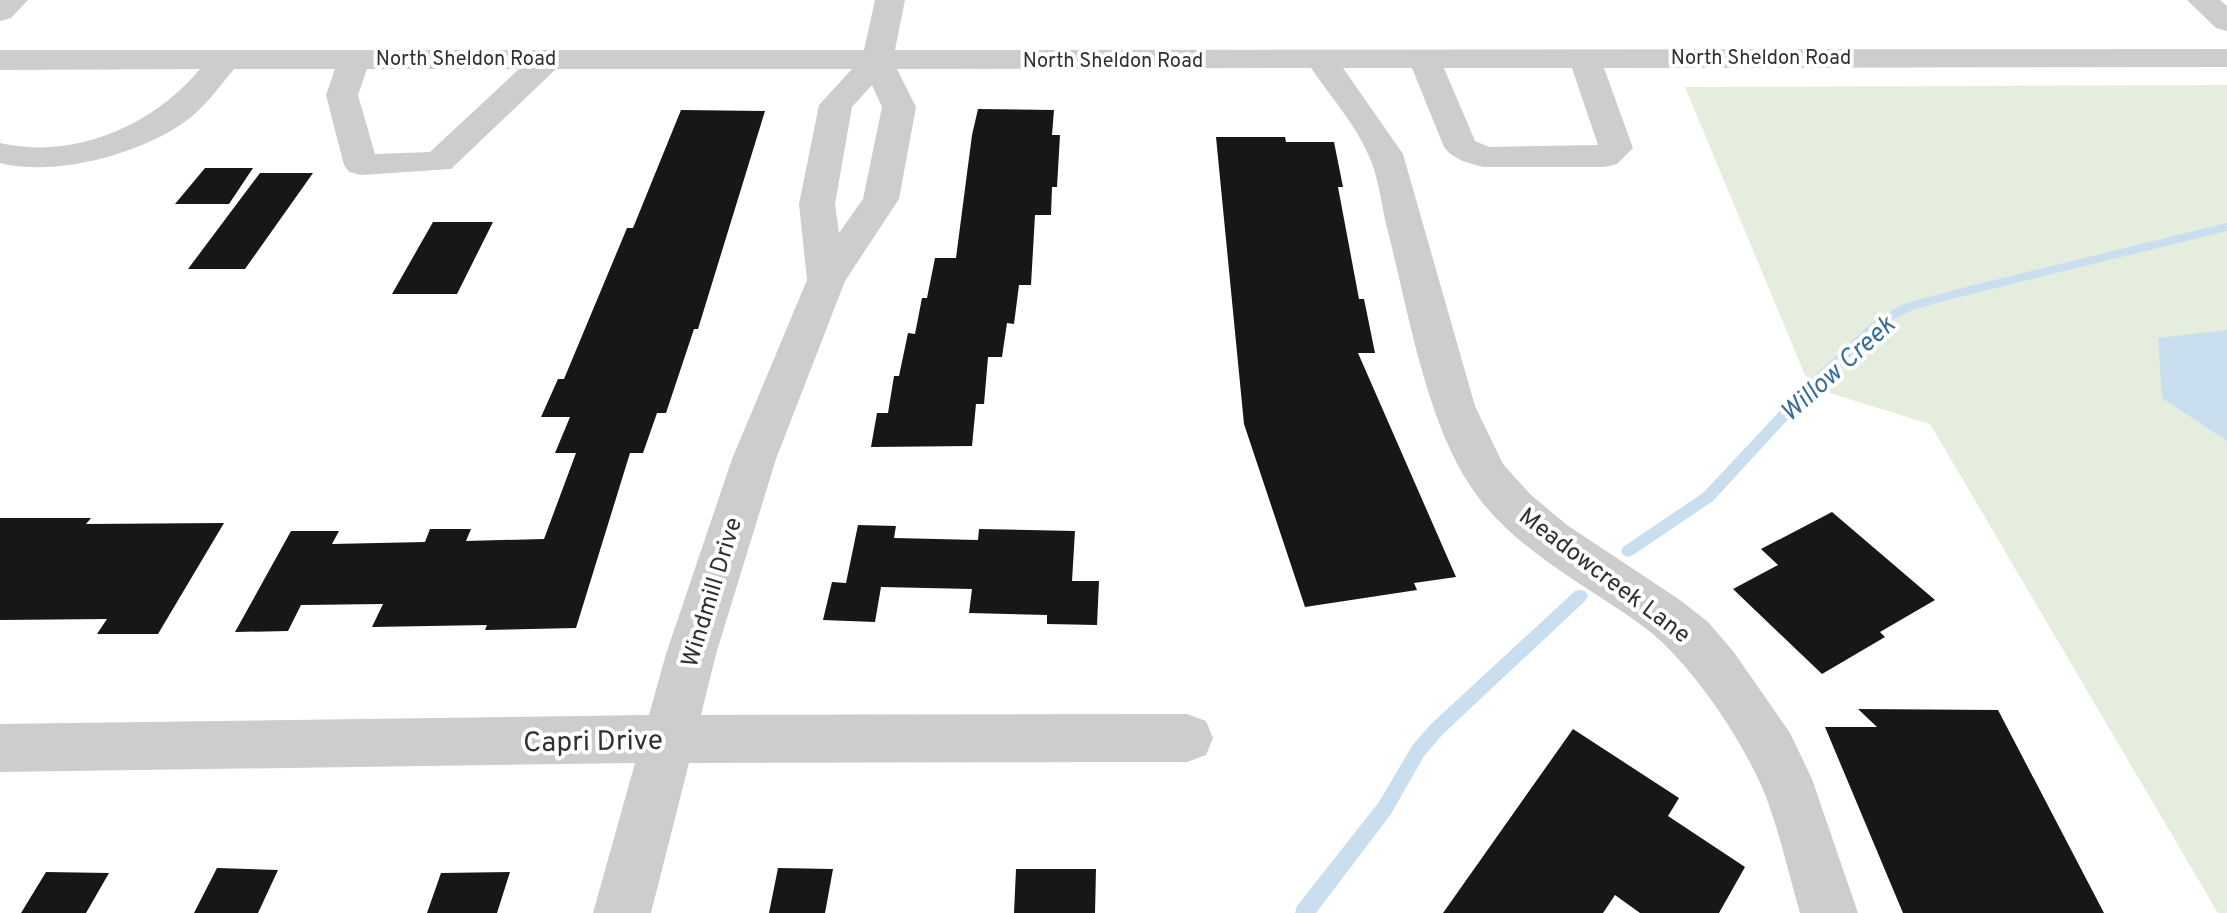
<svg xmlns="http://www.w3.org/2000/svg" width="2227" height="913" font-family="Overpass,sans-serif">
<rect width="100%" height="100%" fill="#fff"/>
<path fill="#e5edde" d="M2227 85V913H2218L1930 424 1810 387 1685 87Z"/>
<path fill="#c9deee" d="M2227 330V441L2162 398 2158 338Z"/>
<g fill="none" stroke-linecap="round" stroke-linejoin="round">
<path fill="#c9deee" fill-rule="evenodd" d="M2227 223V231L1959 297 1912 310 1884 325 1815 390 1713 501 1633 555 1628 557 1623 555 1621 551 1623 547 1703 493 1805 384 1876 319 1904 304 1958 289Z
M1580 590 1585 591 1588 596 1585 601 1442 735 1424 756 1391 814 1316 913H1295L1297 906 1379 802 1412 746 1430 725 1575 591Z"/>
</g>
<path fill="#171717" d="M978 109 1054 110 1052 135H1060L1057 187H1052L1051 215H1035L1031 285H1019L1014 324 1007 323 1002 357H988L984 404H976L972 446 871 447 877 413H888L894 376H899L908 333 915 334 922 298H927L935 258H956L972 135Z
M681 110 765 111 698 329H694L666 413H657L643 453H630L576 628 485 630 487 625 372 627 383 604 301 605 288 631 235 632 291 531H339L332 544 425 542 430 529H471L466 541 544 539 576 453H555L570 417H541L558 379H564L627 228H633Z
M1216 137H1285L1286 142H1334L1343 187H1338L1359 299H1364L1375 353H1358L1456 577 1414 583 1417 590 1305 607 1244 424Z
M205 168H253L229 204H175Z
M260 173H313L245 269H188Z
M433 222H493L457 294H392Z
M1832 512 1935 600 1880 632 1885 637 1822 674 1733 589 1778 565 1761 549Z
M0 518H91L86 524 224 523 158 634H97L107 619 0 620Z
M858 525 896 526 894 538 978 540 979 529 1075 531 1072 581H1099L1097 625 1047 624V615L969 613 972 589 881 587 875 622 823 620 832 582 846 583Z
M1858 709 1998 710 2104 913H1903L1825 727H1877Z
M1573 729 1679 798 1668 816 1745 867 1719 913H1640L1615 895 1603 913H1443Z
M217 868 278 870 258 913H194Z
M778 868 833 869 825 913H769Z
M1016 869H1096L1095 913H1014Z
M46 872 109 873 86 913H21Z
M510 872 497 913H427L441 873Z"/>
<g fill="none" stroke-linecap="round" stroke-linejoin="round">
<path fill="#cdcdcd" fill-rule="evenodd" d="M0 0H28L11 18 0 21Z
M875 0H905L895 50 2227 49V67L1604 68 1633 148 1617 164 1605 167H1484C1470 164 1452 159 1444 147L1412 68H1343L1403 154 1475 406 1503 464 1531 495 1567 525 1680 600 1708 622 1733 651 1790 733 1812 779 1858 913H1800C1789 875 1780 834 1766 797 1745 743 1690 661 1644 627 1585 584 1512 549 1471 487 1425 419 1407 304 1386 224 1381 202 1378 174 1368 154 1355 124 1330 96 1311 68L897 69 916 107 899 199 845 281 776 459 716 654 701 715 1187 714 1206 721 1213 738 1206 755 1187 762 689 763 651 913H593L635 763 0 772V724L649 715 666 654 732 459 807 280 799 204 819 105 852 69H556L451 169 361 175 349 172 344 165 326 95 335 69H234C218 88 204 109 183 123 137 155 54 177 0 163V143C73 160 153 126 200 69L0 70V50H864ZM1444 68H1572L1598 145 1489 147 1475 141ZM367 69H519L430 152 375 154 358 95ZM872 85 882 107 863 199 839 233 835 204 852 107Z
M2187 0H2220L2227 6V31L2216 28Z"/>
</g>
<g text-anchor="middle" stroke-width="8" stroke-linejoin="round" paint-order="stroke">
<g font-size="20" fill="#303030" stroke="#fff">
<text x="1761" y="64">North Sheldon Road</text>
<text x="466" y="65">North Sheldon Road</text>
<text x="1113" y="67">North Sheldon Road</text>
</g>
<g font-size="24" fill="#303030" stroke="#fff">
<text transform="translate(1605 575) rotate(37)" y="8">Meadowcreek Lane</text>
<text transform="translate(711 592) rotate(-73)" y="8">Windmill Drive</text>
</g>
<g font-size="26" font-style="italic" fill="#3a6e96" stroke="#fff">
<text transform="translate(1837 368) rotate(-42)" y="9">Willow Creek</text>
</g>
<g font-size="28" fill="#303030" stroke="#fff">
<text transform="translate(593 740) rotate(-1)" y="10">Capri Drive</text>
</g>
</g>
</svg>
